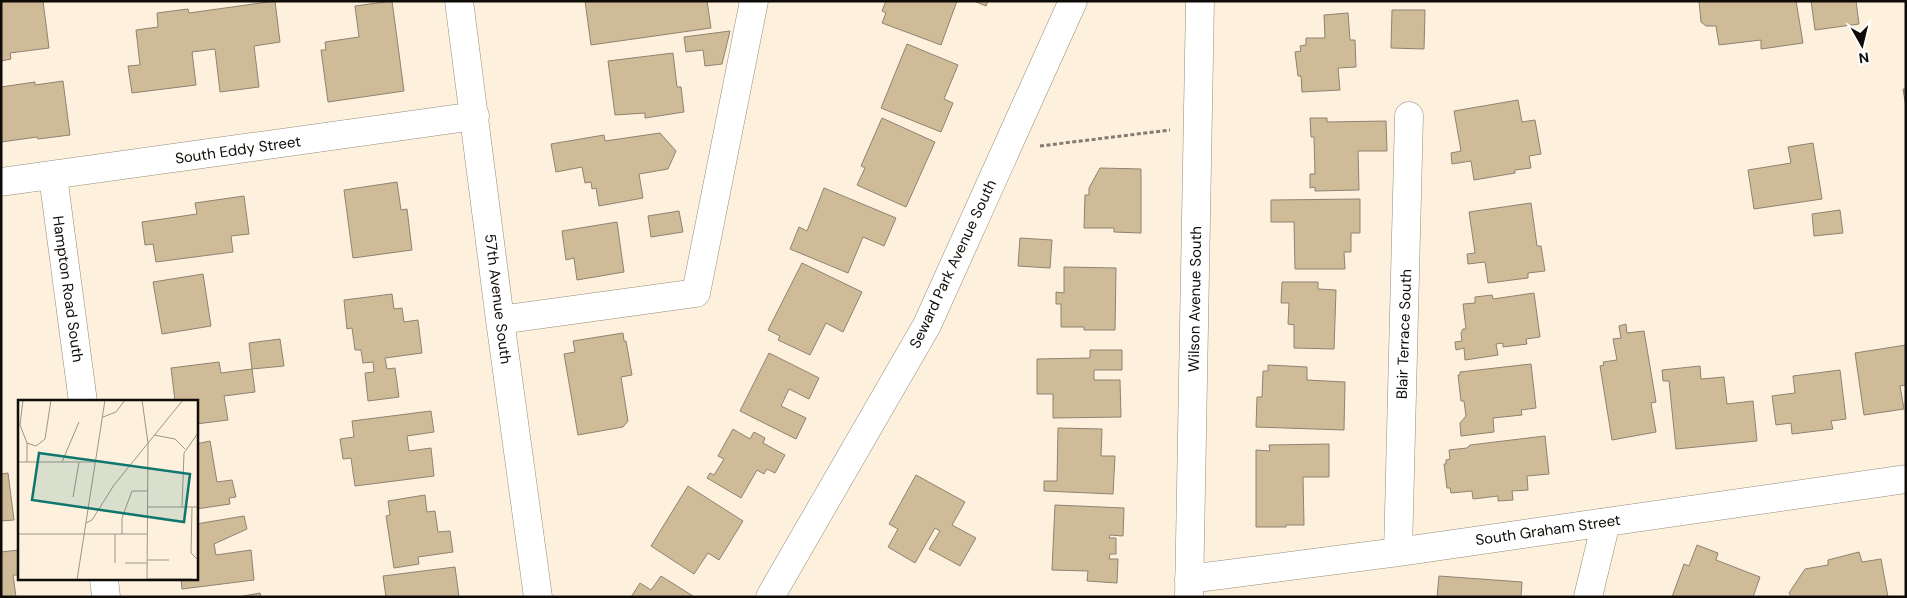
<svg xmlns="http://www.w3.org/2000/svg" width="1907" height="598" font-family="'DM Sans',sans-serif">
<rect width="100%" height="100%" fill="#fdf1dd"/>
<path fill="#d0bb98" stroke="#8e8371" d="M1 1H43L49 48 10 53 11 59 1 61Z
M275 1 280 42 254 46 259 87 220 92 215 49 192 52 196 85 132 93 128 66 140 65 136 30 158 27 157 13 188 9 189 13Z
M392 1 404 91 328 102 321 50H326L325 42 359 37 355 6Z
M585 1H707L711 28 591 45Z
M886 1H957L941 45 882 23 886 13 882 11Z
M974 1H988L986 6Z
M1699 1H1796L1803 43 1761 49V40L1719 45 1716 26H1706L1701 22Z
M1811 1H1856L1859 24 1815 30Z
M1392 10H1425L1424 49 1391 48Z
M1348 13 1350 40H1355L1356 67 1338 68 1340 90 1302 92 1301 76H1298L1295 52 1301 51 1300 46 1306 45V38H1325L1324 15Z
M730 31 722 64 705 66 703 50 686 52 684 37Z
M907 44 958 65 944 99 953 103 941 132 881 108Z
M673 53 677 87H681L684 112 645 118V113L615 115 608 61Z
M63 81 70 135 38 139 37 137 1 142V87L35 82V85Z
M1903 89H1906V107Z
M1518 100 1522 122 1535 120 1541 154 1529 156 1531 168 1515 170V173L1474 180 1471 161 1452 164 1451 153 1461 151 1454 111Z
M882 118 935 142 906 207 857 185 865 168 861 166Z
M1310 118H1327V122L1386 121 1387 151H1358L1359 190 1315 191V187L1310 188V174H1315L1314 137H1311Z
M660 133 676 151 668 169 639 174 643 198 599 206 596 188 592 189 591 182 585 183 582 167 556 172 551 144 604 135 605 141Z
M1813 143 1822 199 1754 209 1748 170 1791 163 1788 147Z
M1100 168 1141 169V233L1114 232V228H1084L1085 195H1089V188Z
M397 182 401 210 407 209 412 250 353 258 344 190Z
M824 188 896 218 884 246 863 237 848 273 790 249 799 227 807 231Z
M244 196 249 234 231 236 233 252 156 262 153 244 145 245 142 222 197 214 195 203Z
M1360 199V233H1351V252H1344L1345 269H1295L1294 222H1271V200Z
M1531 203 1537 246H1541L1545 271 1528 273V278L1488 283 1485 262 1468 264 1467 254 1475 253 1469 212Z
M1840 210 1843 233 1814 236 1812 214Z
M679 211 683 232 651 237 648 216Z
M617 222 624 272 577 280 574 258 566 260 562 231Z
M1020 238 1052 240 1050 268 1018 266Z
M802 263 862 292 843 332 826 323 810 355 778 340 780 336 768 330Z
M1064 267 1116 268 1115 330H1084V327H1061V304H1056V292L1064 293Z
M203 274 211 326 162 334 153 282Z
M1282 282H1318V289L1336 290 1334 349 1294 348V325L1288 324 1289 303H1281Z
M1534 293 1540 337 1526 339 1527 344 1503 347V343L1496 344 1498 355 1465 360 1464 348 1456 350 1455 342 1462 341 1461 333 1463 329H1466L1463 304 1475 303V297L1492 295 1493 299Z
M392 294 394 309 402 308 404 322 418 320 422 353 385 358 387 369 395 368 399 397 368 401 365 373 374 372 373 362 363 363 361 350H355L352 328 347 329 344 300Z
M1626 324 1627 333 1644 331 1656 402 1651 403 1656 432 1612 440 1600 366 1604 365 1603 362 1617 360 1613 339 1621 338 1619 326Z
M623 333 624 341H626L632 375 621 377 628 421 623 427 578 435 564 354 575 352 573 341Z
M280 339 284 366 252 369 249 343Z
M1906 345V385L1900 386 1904 409 1864 415 1855 353Z
M1090 350H1122V370H1094V380H1120L1121 417 1053 418V394H1037V359L1090 358Z
M769 353 819 378 809 399 789 389 781 406 806 418 796 439 740 411Z
M219 362 221 373 252 369 255 392 224 396 228 420 196 424V402H167L175 401 171 368Z
M1531 364 1536 408 1521 410 1522 415 1493 418 1494 432 1461 436 1460 423 1466 416 1464 401H1461L1458 375H1460V372Z
M1268 365 1307 367V380L1345 382 1344 430 1256 427 1257 397H1262L1263 371H1268Z
M1700 366 1701 379 1724 377 1727 404 1753 401 1757 441 1676 449 1669 381H1663L1662 370Z
M1840 370 1846 419 1831 421 1833 429 1792 434 1791 423 1776 425 1772 396 1795 393 1793 376Z
M431 411 434 432 407 436 409 451 431 448 434 476 355 486 351 458 343 459 340 439 354 437 352 421Z
M1058 428 1102 429 1101 456H1115L1113 494 1044 491V481H1057Z
M733 429 750 439 754 432 765 438 763 443 785 455 775 473 767 469 764 474 757 470 741 498 707 478 710 473 714 475 724 459 718 456Z
M1545 436 1549 474 1527 476 1528 490 1512 491 1513 500 1498 501V496L1473 499 1472 491 1451 493 1450 488H1447L1444 464H1446V460L1450 459 1449 450 1467 448 1470 445Z
M210 441 217 482 232 480 236 497 229 498 230 504 196 509V444Z
M1329 444V477H1303L1304 525H1286V527H1256V450L1270 451 1269 445Z
M8 473 14 520 1 521V474Z
M916 475 965 502 952 525 976 538 960 566 929 549 940 531 935 528 915 563 888 547 898 529 889 524Z
M688 486 743 521 719 560 708 553 694 574 651 546Z
M425 495 427 512 435 511 438 532 450 531 453 552 418 557 419 564 394 568 386 516 390 515 388 501Z
M1055 505 1124 508 1123 536 1110 535 1109 538H1116V554H1110L1109 559H1118L1117 583 1087 581 1088 571 1052 570Z
M244 516 247 529 214 544 216 555 251 550 254 580 182 589 181 579H196V524Z
M1697 545 1718 553 1716 560 1760 577 1753 597H1672L1684 564 1689 566Z
M19 550V575H13L16 597H1V552Z
M1859 552 1862 562 1881 559 1888 597H1790L1791 596 1789 593 1805 569 1828 565V560Z
M455 567 459 597H386L383 576Z
M661 576 693 596 692 597H631L640 583 651 590Z
M1439 576 1522 582 1521 597H1437Z
M260 593 261 597H238Z"/>
<g fill="none" stroke-linecap="round" stroke-linejoin="round">
<defs>
<path id="minor" d="M459 1 500 320 538 597
M53 176 83 402
M1 182 475 116
M500 320 696 293 754 1
M1398 552 1409 116
M104 579 106 597
M1189 579 1398 552 1906 479
M770 597 927 325 1073 1
M1588 597 1606 522"/>
<path id="major" d="M1189 597 1200 1"/>
</defs>
<use href="#minor" stroke="#968b79" stroke-width="29"/>
<use href="#major" stroke="#968b79" stroke-width="29"/>
<path stroke="#837b6f" stroke-width="3" stroke-dasharray="4 2.5" stroke-linecap="butt" d="M1040 146 1170 130"/>
<use href="#minor" stroke="#fff" stroke-width="28"/>
<use href="#major" stroke="#fff" stroke-width="28"/>
</g>
<g text-anchor="middle" stroke-width="4.5" stroke-linejoin="round" paint-order="stroke">
<g font-size="15" fill="#0f0b06" stroke="#fff">
<text transform="translate(238 150) rotate(-8)" y="5">South Eddy Street</text>
<text transform="translate(953 264) rotate(-65)" y="5">Seward Park Avenue South</text>
<text transform="translate(68 289) rotate(82)" y="5">Hampton Road South</text>
<text transform="translate(498 299) rotate(83)" y="5">57th Avenue South</text>
<text transform="translate(1195 299) rotate(-89)" y="5">Wilson Avenue South</text>
<text transform="translate(1404 334) rotate(-88)" y="5">Blair Terrace South</text>
<text transform="translate(1548 530) rotate(-8)" y="5">South Graham Street</text>
</g>
</g>
<g transform="translate(18 400)">
<rect width="180" height="180" fill="#fdf1dd"/>
<path fill="none" stroke="#9e9587" stroke-width="1" d="M5 0 2 25 9 43V62M124 0 130 43 129 180M85 17 98 12 107 0M136 35 157 39 167 49M9 43 18 46 27 39 33 0M0 62H78M44 62 61 22M55 97 61 62M129 107H180M164 107 166 53 180 33M174 107 173 153 180 160M68 123 74 120 96 85 165 0M0 134H129M104 134V118L114 91H130M130 160H151M97 163V134M107 163H129M129 179H174M59 180 87 0"/>
<path fill="#0f766e" fill-opacity="0.15" stroke="#0f766e" stroke-width="2.5" d="M21 53 172 74 166 122 14 100Z"/>
<rect width="180" height="180" fill="none" stroke="#0f0b06" stroke-width="2.5"/>
</g>
<rect width="1907" height="598" fill="none" stroke="#0f0b06" stroke-width="5"/>
<g transform="translate(1862 45) rotate(172)" stroke="#ffffff" stroke-width="4" paint-order="stroke">
<path d="M0-4L9 19L0 12L-9 19Z" fill="#0f0b06"/>
<text y="-8" font-size="14" font-weight="bold" text-anchor="middle" fill="#0f0b06">N</text>
</g>
</svg>
